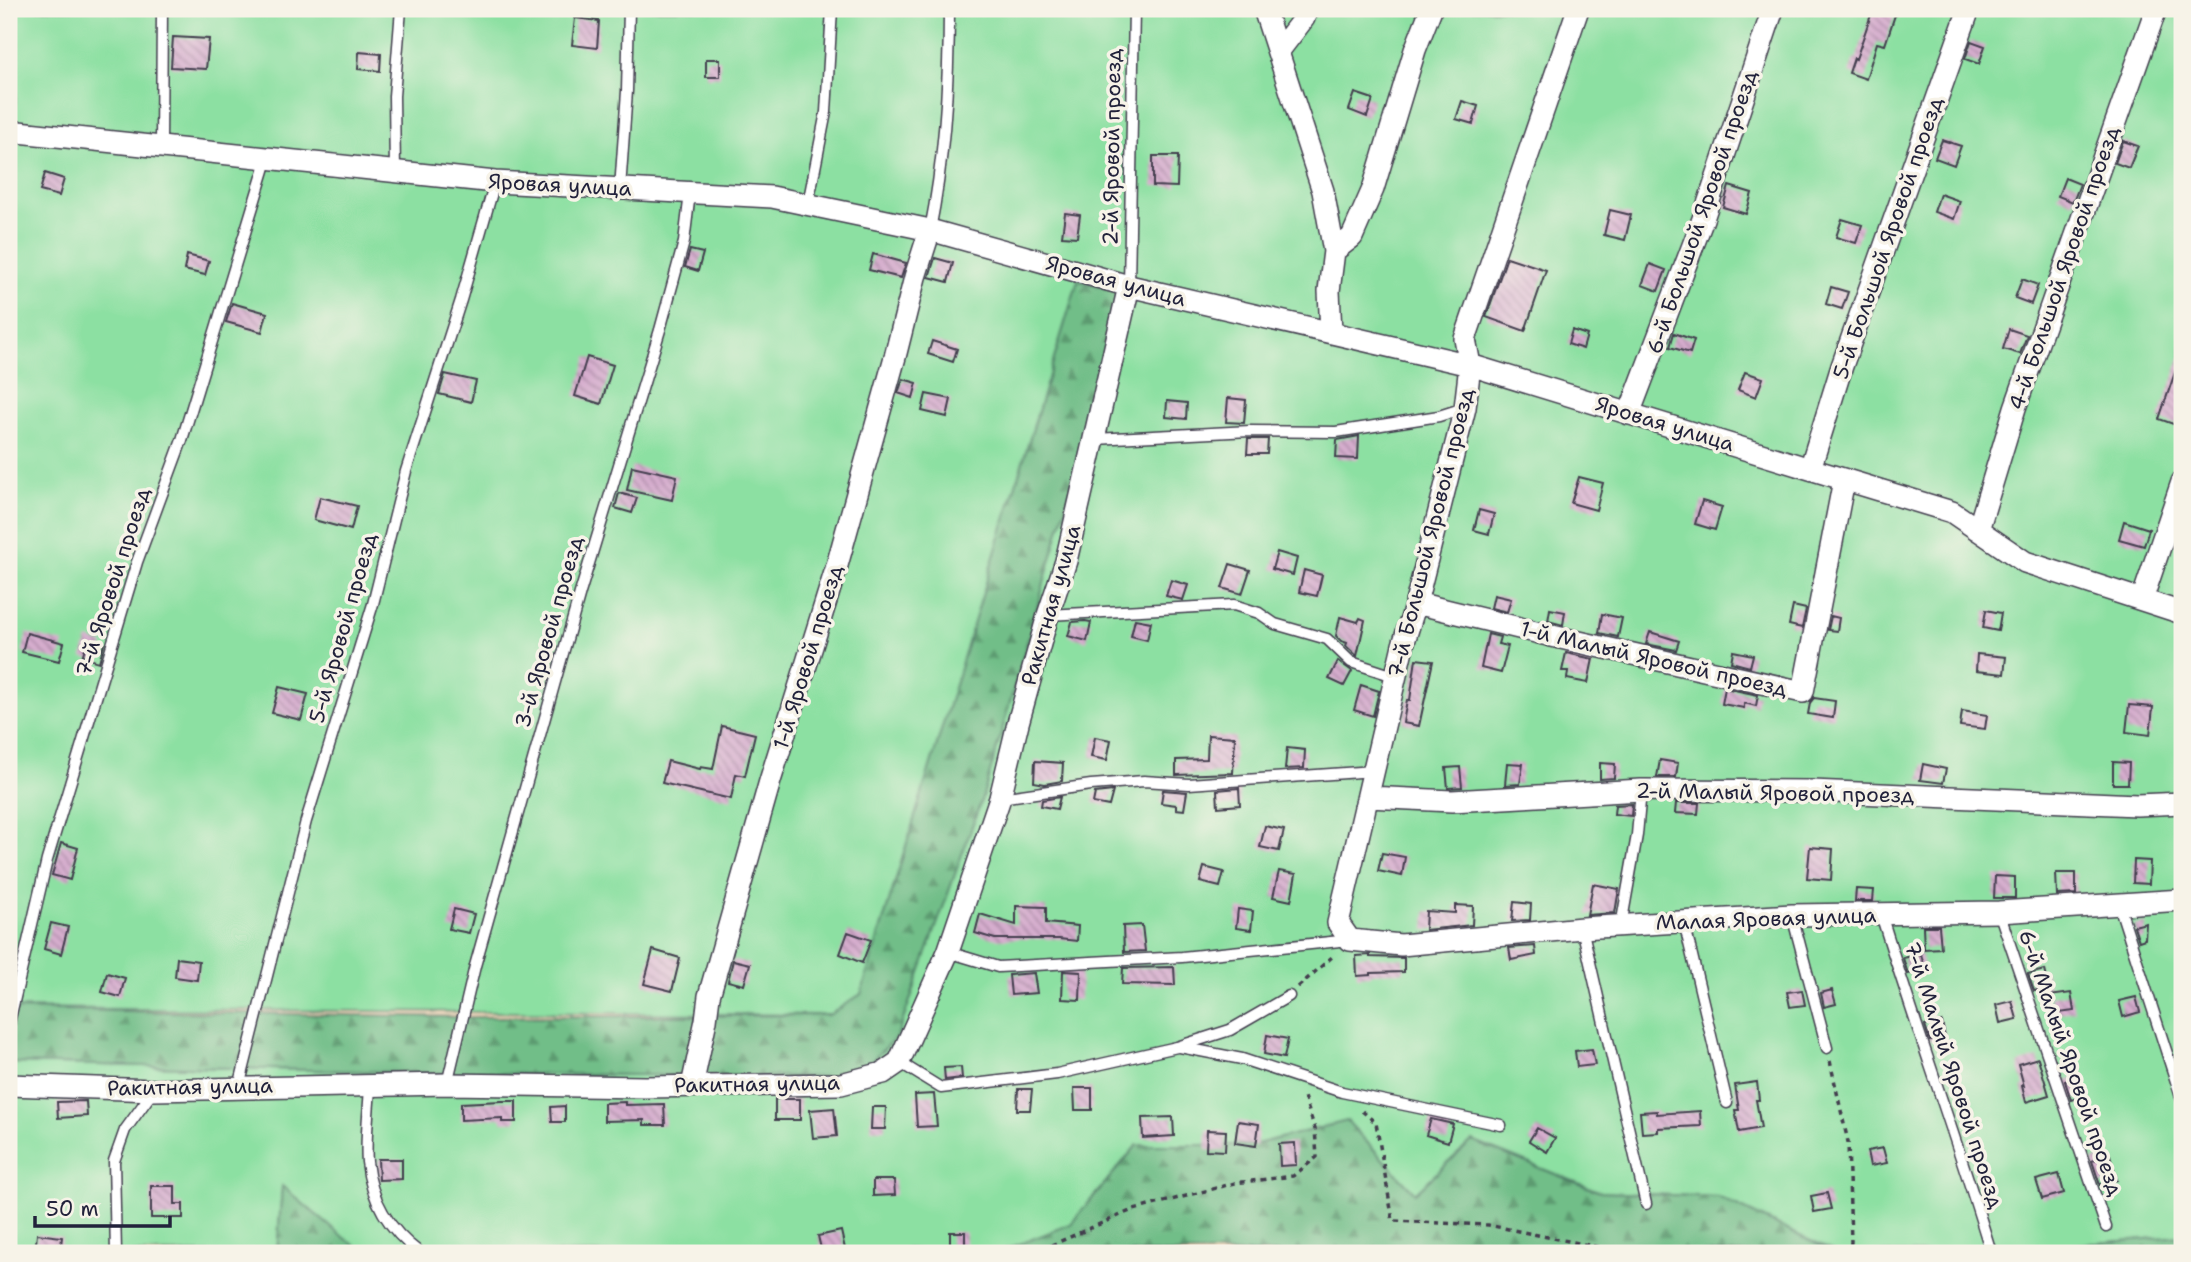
<svg xmlns="http://www.w3.org/2000/svg" width="2191" height="1262" font-family="'Shantell Sans',sans-serif">
<defs>
<pattern id="forest-firs" width="22" height="20" patternUnits="userSpaceOnUse" patternTransform="scale(1.75)"><rect width="22" height="20" fill="#71be88"/><path d="M5 1l3.5 6h-7zM16 11l3.5 6h-7z" fill="#5c9a70"/></pattern>
<pattern id="building-back-hatch" width="6" height="6" patternUnits="userSpaceOnUse" patternTransform="scale(1.75)"><rect width="6" height="6" fill="#d6adce"/><path d="M-1 5l2 2M0 0l6 6M5-1l2 2" fill="none" stroke="#ad8ca8"/></pattern>
</defs>
<rect width="100%" height="100%" fill="#f7f3e8"/>
<filter id="ink" filterUnits="userSpaceOnUse"><feTurbulence type="fractalNoise" baseFrequency=".0143" numOctaves="2"/><feDisplacementMap in="SourceGraphic" scale="14" xChannelSelector="R" yChannelSelector="G"/><feConvolveMatrix kernelMatrix="1 2 1 2 8 2 1 2 1" color-interpolation-filters="sRGB"/></filter>
<filter id="wash" filterUnits="userSpaceOnUse"><feTurbulence type="fractalNoise" baseFrequency=".00686" numOctaves="4" result="noise"/><feDisplacementMap in="SourceGraphic" scale="28" xChannelSelector="R" yChannelSelector="G"/><feGaussianBlur stdDeviation="1.57" result="paint"/><feColorMatrix in="noise" values="0 0 0 0 0 0 0 0 0 0 0 0 0 0 0 0 0 1.4 0 .05"/><feComposite in="paint" operator="in"/></filter>
<g filter="url(#wash)">
<rect width="100%" height="100%" fill="#f4d9bc"/>
<path fill="#8ce0a2" stroke="#57816e" stroke-width="2" d="M17 9H2182V1236L2085 1244 2022 1253H1836L1718 1197 1601 1192 1472 1141 1415 1193 1347 1121 1253 1145H1137L1071 1224 997 1253H947L907 1249 876 1253H366L338 1233 282 1187 277 1253H9V1063L444 1073 837 1077 1085 439 1078 281 862 994 829 1015 9 1008V126L15 106Z"/>
<path fill="url(#forest-firs)" stroke="#4a7062" stroke-width="2" d="M1078 280 1123 293 1088 429 985 790 897 1037 865 1067 837 1077 444 1073 9 1063V1009L465 1017 829 1015 861 994Z
M1347 1121 1415 1193 1472 1141 1600 1192 1718 1197 1835 1253H997L1071 1224 1137 1145H1253Z
M282 1186 338 1233 366 1253H277Z
M2182 1236V1253H2022L2085 1244Z"/>
<g id="blocks">
<path fill="url(#building-back-hatch)" d="M1873 9H1897L1885 45 1877 43 1866 79 1849 73 1854 58 1856 59Z
M575 18 599 21 597 48 572 45Z
M173 37 209 39 206 69 171 67Z
M1971 41 1985 46 1979 64 1965 59Z
M359 52 381 54 380 71 358 69Z
M706 59H720V77H706Z
M1355 93 1373 99 1367 117 1349 110Z
M1462 101 1478 106 1473 124 1456 119Z
M1942 140 1961 146 1954 165 1935 158Z
M2123 141 2138 146 2129 168 2115 163Z
M1153 156H1178L1177 187 1153 186Z
M45 173 64 179 59 196 40 191Z
M2065 178 2080 184 2073 202 2058 196Z
M1729 186 1752 193 1746 214 1723 207Z
M1940 194 1960 201 1954 219 1934 212Z
M1610 210 1631 215 1625 240 1604 235Z
M1065 213 1080 215 1077 237 1062 236Z
M1842 219 1862 225 1856 243 1836 237Z
M690 250 703 253 698 271 685 267Z
M873 254 906 263 901 278 869 270Z
M187 255 209 261 205 275 184 270Z
M1507 257 1546 270 1525 331 1486 317Z
M935 258 953 263 948 282 929 277Z
M1650 264 1666 270 1658 291 1642 285Z
M2022 279 2038 285 2031 304 2015 298Z
M1831 287 1848 292 1842 309 1826 304Z
M232 303 267 313 262 332 226 322Z
M2009 329 2027 335 2020 354 2003 349Z
M1572 330 1587 335 1583 349 1568 344Z
M1674 333 1694 340 1690 353 1670 347Z
M932 341 957 349 953 362 928 354Z
M587 357 613 365 601 404 575 396Z
M2180 358 2182 359V409L2176 425 2159 419Z
M1745 372 1763 378 1756 397 1738 390Z
M445 374 476 381 471 402 439 394Z
M903 379 917 383 913 398 898 393Z
M926 394 951 399 947 417 922 411Z
M1228 398 1246 400 1244 423 1226 422Z
M1167 401 1187 403 1186 419 1166 417Z
M1359 436 1358 459 1336 458 1337 440Z
M1248 439H1268L1267 454H1247Z
M632 466 677 476 672 500 627 490Z
M1579 477 1603 483 1596 510 1571 503Z
M619 493 637 498 632 513 615 508Z
M320 497 357 506 351 530 314 520Z
M1702 501 1722 507 1715 530 1695 524Z
M1479 510 1494 514 1489 534 1474 530Z
M2124 521 2149 529 2144 546 2119 539Z
M1277 552 1297 558 1293 575 1272 569Z
M1230 564 1250 570 1242 594 1222 588Z
M1304 570 1322 575 1317 596 1299 592Z
M1171 580 1188 585 1183 600 1166 596Z
M1494 595 1511 599 1507 612 1491 608Z
M1793 606 1806 609 1802 628 1789 625Z
M1550 609 1565 612 1563 625 1548 621Z
M1986 610 2001 613 1998 631 1983 628Z
M1602 614 1622 618 1618 637 1599 633Z
M1831 616 1839 618 1837 631 1828 630Z
M1340 617 1358 622 1360 618 1365 620 1357 656 1346 646 1347 643 1341 641 1336 636Z
M1135 619 1151 622 1147 640 1131 636Z
M1085 621 1091 622 1087 641 1068 636 1072 622Z
M1650 632 1679 641 1676 650 1646 644Z
M27 633 64 643 59 661 22 652Z
M1488 634 1500 637 1498 644 1508 646 1501 673 1481 668Z
M88 639 104 644 99 662 82 657Z
M1733 651 1753 655 1750 667 1731 662Z
M1566 653 1593 659 1588 683 1567 679 1568 671H1562Z
M1977 654 2006 657 2004 674 1976 671Z
M1416 659 1433 661 1419 726 1403 723 1407 700H1410Z
M1338 661 1352 671 1344 686 1329 679Z
M1361 685 1379 691 1373 716 1354 710Z
M279 687 308 694 301 720 272 713Z
M1725 688 1758 695 1756 706 1744 703V708L1722 704Z
M1814 698 1835 701 1833 718 1808 714 1810 703Z
M2129 705 2153 707 2150 735 2126 732Z
M1962 711 1987 715 1985 729 1960 726Z
M722 726 755 734 745 776 736 774 731 799 662 783 668 761 700 769 701 767 713 769Z
M1208 735 1235 737 1233 773 1176 775V760L1207 759Z
M1095 737 1111 740 1107 760 1091 757Z
M1287 748 1305 750 1304 768 1285 769Z
M1660 760 1678 763 1676 777H1657Z
M1035 761 1063 763 1062 781 1045 784 1034 782Z
M2113 762 2129 763 2128 784H2113Z
M1507 763 1523 764 1520 784 1505 785Z
M1600 763 1615 764 1614 778 1600 779Z
M1923 764 1946 769 1943 783 1920 780Z
M1460 767 1462 787 1448 788 1446 768Z
M1239 788 1240 805 1218 807 1217 790Z
M1163 790 1187 792 1184 810 1176 809V805L1161 803Z
M1113 791 1109 806 1093 803 1095 793Z
M1060 797 1057 809 1041 806 1042 800Z
M1676 803H1699L1698 814 1675 813Z
M1632 804 1631 816 1614 814 1615 805Z
M1265 826 1284 830 1279 851 1260 847Z
M61 843 78 848 70 880 52 875Z
M1810 847 1833 849 1831 880 1807 878Z
M1382 853 1405 857 1402 876 1378 871Z
M2134 860 2150 861 2149 884 2133 883Z
M1204 867 1224 872 1220 887 1200 882Z
M1279 871 1296 874 1291 901 1273 897Z
M2056 873H2076V894L2057 895Z
M1995 876 2015 877V898H1994Z
M1593 884 1619 889 1615 913 1587 915Z
M1856 889 1874 890 1873 901H1855Z
M1514 902 1531 904 1530 920 1512 921Z
M1455 905 1473 906 1472 925 1425 930 1426 911 1455 913Z
M1016 906 1046 907V923L1078 926 1077 941 1059 939H995L975 933 980 914 1016 925Z
M454 909 474 914 469 933 449 929Z
M1238 909 1253 911 1251 930 1236 928Z
M51 923 68 927 61 954 44 949Z
M2146 923 2145 939 2139 941 2134 926Z
M1142 925 1145 951 1124 952 1123 926Z
M1923 926H1939L1941 948 1924 949Z
M848 932 871 940 862 963 840 954Z
M1535 946 1536 955 1511 960 1509 948Z
M653 950 680 958 672 991 644 984Z
M1921 954 1925 970 1908 974 1903 958Z
M1370 955V957L1404 958V972L1371 973V975L1357 976 1356 956Z
M177 958 199 961 197 980 175 977Z
M733 960 750 964 744 985 728 981Z
M1174 967 1175 985 1122 984 1123 968Z
M2045 970 2049 988 2034 991 2028 974Z
M1063 971 1081 972 1080 1000 1062 999Z
M107 973 125 978 120 997 102 992Z
M1034 973 1037 993 1011 995 1009 975Z
M1802 990 1805 1005 1790 1007 1787 992Z
M1832 990 1836 1004 1824 1007 1821 993Z
M2071 993 2074 1011 2053 1014 2049 996Z
M2136 997 2140 1012 2123 1017 2119 1001Z
M2012 1001 2017 1019 2000 1023 1996 1005Z
M1942 1022 1945 1038 1930 1041 1925 1026Z
M1267 1035 1288 1039 1284 1058 1264 1054Z
M1592 1049 1595 1065 1577 1067 1575 1051Z
M2038 1058 2049 1095 2026 1102 2022 1086H2024L2018 1064Z
M961 1067 962 1078 945 1080 944 1068Z
M2077 1078 2082 1097 2071 1100 2065 1081Z
M1757 1082 1759 1100H1756L1761 1128 1739 1132 1735 1110H1739L1735 1085Z
M1074 1088H1092V1110H1075Z
M1018 1089H1032L1030 1110H1017Z
M934 1094 937 1126 917 1127 915 1095Z
M775 1099H800V1120H775Z
M86 1101 87 1116 58 1118 57 1102Z
M502 1101H516V1122H502V1118L461 1120V1103Z
M625 1102V1105L664 1104 665 1125H644V1120L604 1121V1103Z
M565 1106V1122H552L551 1107Z
M872 1107H886L885 1129H871Z
M834 1108 837 1136 813 1138 810 1110Z
M1657 1111V1114L1700 1111 1701 1126 1658 1128V1132L1642 1133 1640 1112Z
M1173 1117 1174 1136 1143 1138 1142 1118Z
M1431 1119 1453 1124 1448 1142 1426 1135Z
M1238 1121 1259 1124 1256 1146 1235 1143Z
M1537 1128 1555 1138 1547 1152 1529 1141Z
M1207 1130 1226 1131 1225 1151 1206 1150Z
M1295 1143 1296 1165 1280 1166 1279 1144Z
M1883 1148 1887 1163 1870 1166 1867 1151Z
M2110 1155 2117 1180 2100 1185 2092 1161Z
M378 1159H402V1179L379 1180Z
M2059 1174 2064 1193 2042 1199 2036 1180Z
M873 1180H894L895 1195 873 1196Z
M151 1186H175V1204H183V1218H151Z
M1827 1193 1831 1209 1814 1212 1811 1196Z
M841 1231 845 1249 822 1253 818 1236Z
M950 1232H965V1249L950 1250Z
M37 1234 62 1237 60 1253H35Z"/>
</g>
</g>
<g filter="url(#ink)">
<use href="#blocks" fill-opacity="0" stroke="#423d4e" stroke-width="2"/>
<g fill="none" stroke-linecap="round" stroke-linejoin="round">
<defs>
<path id="lane" d="M161 146 162 9
M395 171 394 96 401 9
M620 189 627 91 629 9
M808 204 826 112 832 9
M930 230C944 160 949 80 949 9
M1129 286 1134 9
M1095 439 1250 431 1336 432 1439 416 1464 408
M1048 615 1234 605 1259 613 1275 624 1327 639 1351 662 1397 677
M1000 798 1091 785 1144 781 1189 784 1374 771
M2119 905 2182 1100
M1999 912 2106 1227
M1881 914C1915 1026 1956 1136 1990 1249
M1792 915 1827 1048
M1684 922 1727 1103
M1621 926 1637 835 1641 790
M1582 928 1646 1204
M948 952 998 967 1182 957 1350 940
M9 1023 47 860 137 562 182 440 268 157
M1180 1047 1242 1059 1342 1092 1501 1125
M899 1062 941 1088 1057 1074 1177 1047 1230 1030 1289 996
M447 1084 475 966 580 593 660 330 684 242 690 193
M370 1086C369 1109 365 1140 367 1162 371 1200 390 1231 420 1253
M239 1087 306 821 373 604 406 471 461 300 495 182
M116 1253 114 1161 125 1130 154 1090"/>
<path id="street" d="M1264 9 1323 191 1334 251 1329 291 1331 332
M1578 9 1465 339 1470 365 1465 408 1416 603 1403 645 1338 923 1350 940 1401 945 1582 928 1792 915 1999 912 2182 900
M1278 52 1304 18 1307 9
M9 131 495 182 772 197 930 230 1129 286 1470 365 1810 469 1952 512 2025 562 2182 613
M1334 251 1352 237 1373 189 1415 50 1431 9
M1629 414 1703 219 1773 9
M1810 469 1842 366 1969 9
M1978 530 2015 408 2156 9
M2142 600 2182 482
M1416 603 1552 636 1803 692 1844 480
M1368 797 1452 801 1641 790 1812 791 2137 805 2182 803
M9 1085 154 1090 447 1084 645 1087 841 1084 883 1073 899 1062 948 952 1000 798 1018 723 1048 615 1066 561 1129 286
M692 1086 706 1020 709 996 770 781 836 569 895 357 915 277 930 230"/>
</defs>
<use href="#lane" stroke="#423d4e" stroke-width="13"/>
<use href="#street" stroke="#423d4e" stroke-width="24"/>
<path stroke="#423d4e" stroke-width="3.5" stroke-dasharray="5 5" stroke-linecap="butt" d="M1298 987 1332 957
M1830 1061 1848 1142 1851 1242 1849 1253
M1362 1111 1376 1123 1393 1221 1488 1225 1628 1253
M1033 1253 1130 1211 1235 1183 1293 1176 1317 1157 1315 1129 1303 1094"/>
<use href="#lane" stroke="#fff" stroke-width="10"/>
<use href="#street" stroke="#fff" stroke-width="21"/>
</g>
</g>
<g text-anchor="middle" stroke-width="7" stroke-linejoin="round" paint-order="stroke">
<g font-size="21" fill="#22223b" stroke="#f7f3e8">
<text transform="translate(1112 147) rotate(-89)" y="7">2-й Яровой проезд</text>
<text transform="translate(560 185) rotate(3)" y="7">Яровая улица</text>
<text transform="translate(1702 212) rotate(-71)" y="7">6-й Большой Яровой проезд</text>
<text transform="translate(1888 238) rotate(-71)" y="7">5-й Большой Яровой проезд</text>
<text transform="translate(2064 268) rotate(-71)" y="7">4-й Большой Яровой проезд</text>
<text transform="translate(1116 281) rotate(15)" y="7">Яровая улица</text>
<text transform="translate(1665 424) rotate(17)" y="7">Яровая улица</text>
<text transform="translate(1431 533) rotate(-76)" y="7">7-й Большой Яровой проезд</text>
<text transform="translate(113 582) rotate(-72)" y="7">7-й Яровой проезд</text>
<text transform="translate(1051 605) rotate(-74)" y="7">Ракитная улица</text>
<text transform="translate(343 628) rotate(-74)" y="7">5-й Яровой проезд</text>
<text transform="translate(549 632) rotate(-74)" y="7">3-й Яровой проезд</text>
<text transform="translate(808 657) rotate(-73)" y="7">1-й Яровой проезд</text>
<text transform="translate(1654 659) rotate(13)" y="7">1-й Малый Яровой проезд</text>
<text transform="translate(1775 793) rotate(1)" y="7">2-й Малый Яровой проезд</text>
<text transform="translate(1766 919) rotate(-2)" y="7">Малая Яровая улица</text>
<text transform="translate(2071 1063) rotate(71)" y="7">6-й Малый Яровой проезд</text>
<text transform="translate(1954 1075) rotate(72)" y="7">7-й Малый Яровой проезд</text>
<text transform="translate(757 1084) rotate(-1)" y="7">Ракитная улица</text>
<text transform="translate(190 1087) rotate(-1)" y="7">Ракитная улица</text>
</g>
</g>
<rect width="2191" height="1262" fill="none" stroke="#f7f3e8" stroke-width="35"/>
<path d="M35 1216v10h135v-10" fill="none" stroke="#22223b" stroke-width="3.5"/>
<text x="46" y="1216" font-size="21" fill="#22223b" stroke="#f7f3e8" stroke-width="5" paint-order="stroke">50 m</text>
</svg>
